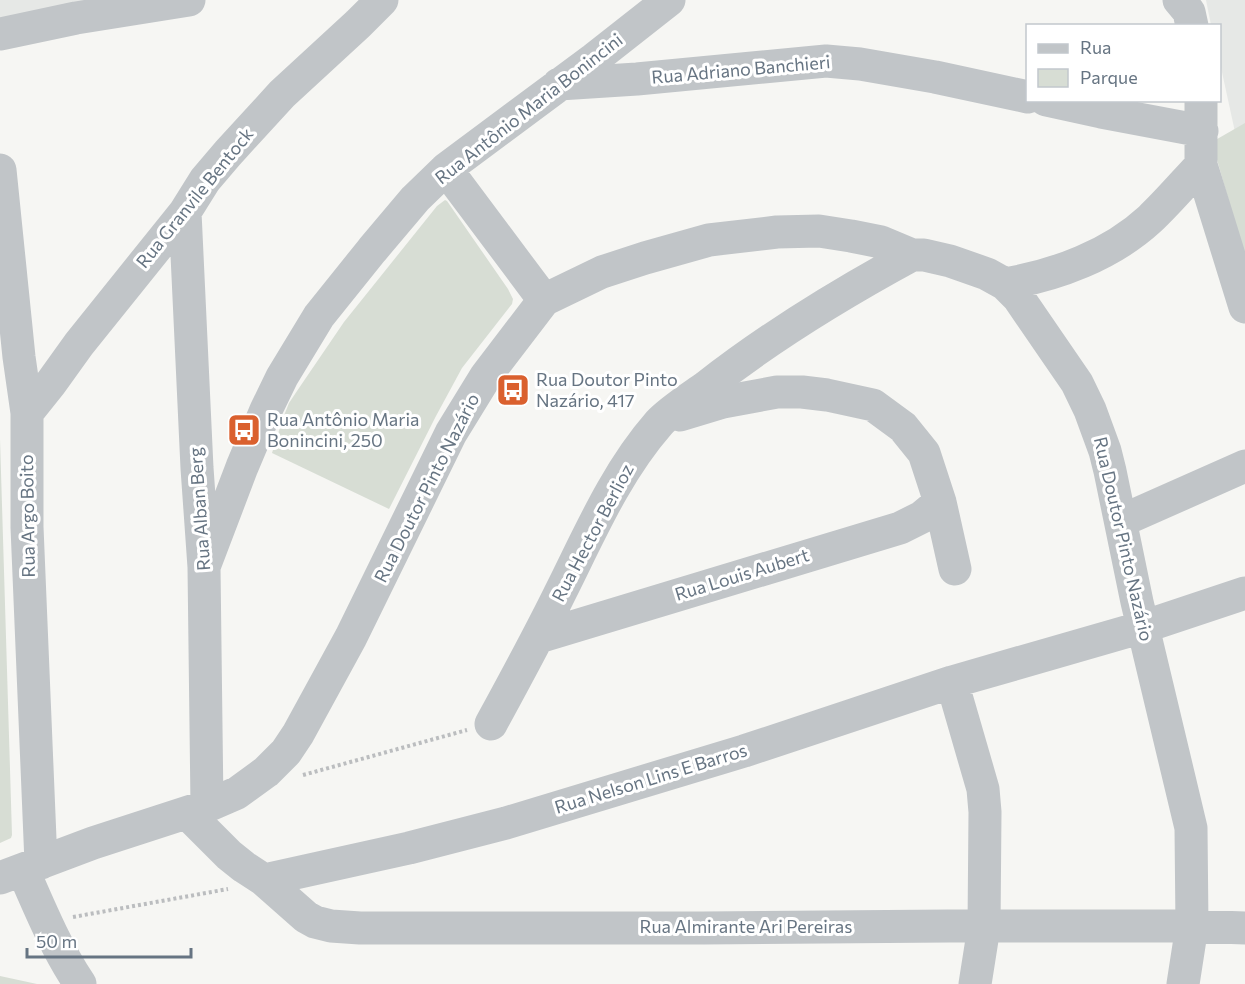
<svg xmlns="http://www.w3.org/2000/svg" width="1245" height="984" font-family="Commissioner,sans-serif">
<rect width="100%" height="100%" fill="#f6f6f3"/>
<path fill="#e6e8e6" d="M0 0H164L0 31Z
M1206 0H1245V125L1235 132 1220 63V26L1211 25Z"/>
<path fill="#d7ddd4" d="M1245 123V258L1212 142Z
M445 200 447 201 508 289 513 299 512 304 462 368 436 416 389 509 272 453 283 418 289 403 297 391 344 322 437 206Z
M0 439 12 835 11 838 0 843Z
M0 976 37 984H0Z"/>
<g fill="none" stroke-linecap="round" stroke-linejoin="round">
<path stroke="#bbbdbf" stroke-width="4" stroke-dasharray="3 3" stroke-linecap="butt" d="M303 775 467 730
M73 917 228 889"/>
<path stroke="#c1c5c8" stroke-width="33" d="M1179 0 1189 12 1192 26
M0 34 76 18 189 0
M559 84 637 79 826 61 860 64 935 77 1028 97
M1046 100 1101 112 1202 131
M1201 100V165L1245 307
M446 169 544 300
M0 170 19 357 27 413V527L41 863
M185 212 197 468 204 567 207 806
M1005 284C1057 275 1111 255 1150 219 1168 202 1184 183 1201 165
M27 413 51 383 79 344 185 212 205 180 228 153 282 94 358 24 382 0
M680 415 723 402 777 392H802L827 395 873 405 903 427 924 453 940 502 955 569
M1121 521 1245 466
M204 567 242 467 266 410 282 377 319 316 372 250 415 199 446 169 594 59 669 0
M539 637 900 528 922 517 940 502
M952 682 983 789 985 812 984 927 975 984
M491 724C515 680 539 636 561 591 590 533 616 472 659 423 670 411 692 397 706 387 771 336 840 294 912 255
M187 813 229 855 244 867 264 880 306 917 315 922 331 926 360 928H703L949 926H1192L1245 928
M23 870C40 909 56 948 80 984
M0 878 93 843 207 806 237 793 266 772 286 752 298 734 351 637 451 433 486 376 544 300 602 272 645 258 709 240 777 232 819 231 851 236 881 242 912 255H924L950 261 987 274 1005 284 1018 297 1077 383 1090 410 1105 451 1110 471 1137 602 1191 828 1192 926 1183 984
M264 880 409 848 506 823 744 751 952 682 1143 627 1245 593"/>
</g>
<defs>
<symbol id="bus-square" viewBox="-11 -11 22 22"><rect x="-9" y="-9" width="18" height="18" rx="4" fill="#da602e" stroke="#fff"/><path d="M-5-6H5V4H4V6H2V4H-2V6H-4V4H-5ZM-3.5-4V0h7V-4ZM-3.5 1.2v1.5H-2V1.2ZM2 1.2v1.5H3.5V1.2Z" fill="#fff"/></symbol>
</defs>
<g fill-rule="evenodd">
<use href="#bus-square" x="494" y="371" width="38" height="38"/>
<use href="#bus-square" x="225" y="411" width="38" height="38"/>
</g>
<g text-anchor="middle" stroke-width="6" stroke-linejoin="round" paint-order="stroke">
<g font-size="18" fill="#667482" stroke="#fff">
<text transform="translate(741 70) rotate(-5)" y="6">Rua Adriano Banchieri</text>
<text transform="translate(529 109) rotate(-38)" y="6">Rua Antônio Maria Bonincini</text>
<text transform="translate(195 198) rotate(-51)" y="6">Rua Granvile Bentock</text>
<text transform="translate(427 488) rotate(-63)" y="6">Rua Doutor Pinto Nazário</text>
<text transform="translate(200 509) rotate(-94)" y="6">Rua Alban Berg</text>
<text transform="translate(28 516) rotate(-91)" y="6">Rua Argo Boito</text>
<text transform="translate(593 533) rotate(-62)" y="6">Rua Hector Berlioz</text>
<text transform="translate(1123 539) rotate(77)" y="6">Rua Doutor Pinto Nazário</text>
<text transform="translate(742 575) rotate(-17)" y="6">Rua Louis Aubert</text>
<text transform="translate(651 779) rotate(-17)" y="6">Rua Nelson Lins E Barros</text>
<text x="746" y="933">Rua Almirante Ari Pereiras</text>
</g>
<g font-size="18" fill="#667482" stroke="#fff" text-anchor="start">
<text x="536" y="386">Rua Doutor Pinto<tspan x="536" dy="21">Nazário, 417</tspan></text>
<text x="267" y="426">Rua Antônio Maria<tspan x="267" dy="21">Bonincini, 250</tspan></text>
</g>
</g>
<rect x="1026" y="24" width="195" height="78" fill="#ffffff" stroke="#c2c7cd" stroke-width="1.5"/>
<rect x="1038" y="44" width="30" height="9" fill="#c1c5c8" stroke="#c2c7cd" stroke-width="1.5"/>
<text x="1080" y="54" font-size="18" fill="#667482">Rua</text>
<rect x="1038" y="69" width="30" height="18" fill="#d7ddd4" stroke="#c2c7cd" stroke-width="1.5"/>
<text x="1080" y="84" font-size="18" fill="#667482">Parque</text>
<path d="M27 948v9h164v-9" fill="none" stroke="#667482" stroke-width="3"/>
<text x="36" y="948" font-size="18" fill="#667482" stroke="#ffffff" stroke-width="4.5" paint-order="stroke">50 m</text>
</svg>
